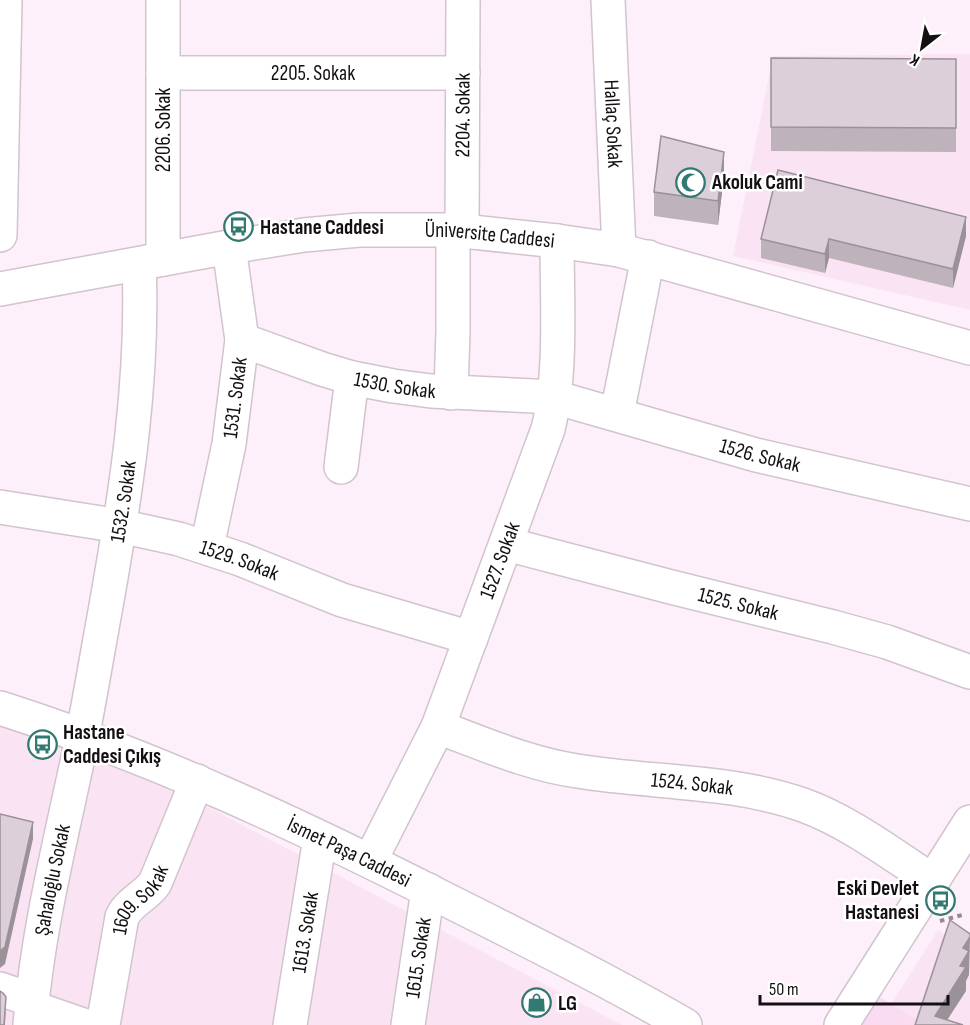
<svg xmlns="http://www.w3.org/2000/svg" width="970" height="1025" font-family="'Sofia Sans Condensed',sans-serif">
<rect width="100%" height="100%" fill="#fef0fa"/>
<path fill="#fae4f4" d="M970 54V310L733 256 773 56Z
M0 722 72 746 214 810 622 1025H0Z
M938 930 970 950V1025H915L878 996 891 1004Z"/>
<path fill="#fadcf2" d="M878 996 917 1020 915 1025H859Z"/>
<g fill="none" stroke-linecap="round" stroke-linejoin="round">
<defs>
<g id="minor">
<path id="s1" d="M608 0 619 250"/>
<path id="s2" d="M163 73H463"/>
<path id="s3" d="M462 231 463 0"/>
<path d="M0 235 5 0"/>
<path d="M163 259V0"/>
<path id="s4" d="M242 340 322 369 352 378 393 386 431 391 554 397 756 455 970 504"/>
<path d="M451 393 453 330V230"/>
<path d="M617 414 648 257"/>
<path d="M341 467 352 378"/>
<path id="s5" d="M0 507 120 526 179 539 240 559 342 600 471 638"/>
<path id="s6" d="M506 544 671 587 833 627 887 642 970 672"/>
<path id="s7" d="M207 547 229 444 242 340 229 247"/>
<path id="s8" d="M438 727C484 744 529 764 577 771 651 783 733 780 803 805 850 822 891 854 933 881"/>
<path id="s9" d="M370 861 438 727 548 429C562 373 557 300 557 241"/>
<path d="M0 989 32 1000"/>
<path d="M31 1007 83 1025"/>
<path id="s10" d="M30 1025C37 933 60 843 79 753 89 704 97 655 106 606 126 493 144 379 139 264"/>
<path id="s11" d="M103 1025 122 917C129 902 146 896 155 883L197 781"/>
<path id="s12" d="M290 1025 320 838"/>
<path id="s13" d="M408 1025 428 890"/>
<path d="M841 1025 970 822"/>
</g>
<g id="major">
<path id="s14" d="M0 289 229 247 304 235 359 230H453L557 241 619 250 970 348"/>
<path id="s15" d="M0 708C154 757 301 826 445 899 525 939 607 980 685 1025"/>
</g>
</defs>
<use href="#minor" stroke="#d2c4ce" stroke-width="36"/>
<use href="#major" stroke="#d2c4ce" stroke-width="36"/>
<path stroke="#948a91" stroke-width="4" stroke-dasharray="4.5 4.5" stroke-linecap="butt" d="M940 921 962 915"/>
<use href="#minor" stroke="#fff" stroke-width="33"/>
<use href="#major" stroke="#fff" stroke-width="33"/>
</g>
<path fill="#beb2bb" d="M771 58 956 59V152L771 151Z
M724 176 718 225 654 216V192Z
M966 236 953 288 829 258 825 273 761 258V239Z"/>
<path fill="#9b9198" d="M724 152V176L718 225V201Z
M966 217V236L953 288V269Z
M829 239V258L825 273V254Z
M33 822V839L5 964 0 968V951Z
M970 937 969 975 966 981V991L944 1025 935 1016 960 966 963 948Z
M6 997 5 1025H4Z"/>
<path fill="#ddcfd9" stroke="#9b9198" stroke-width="1.5" d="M771 58 956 59V128L771 127Z
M661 136 724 152 718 201 654 192Z
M778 170 966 217 953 269 829 239 825 254 761 239Z
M0 814 33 822 5 947 0 951Z
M950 920 970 934V937L963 948 969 951 960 966 966 967 935 1016 963 1025H915Z
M0 991 3 993 6 997 4 1025H0Z"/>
<defs>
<symbol id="mosque-ring" viewBox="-11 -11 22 22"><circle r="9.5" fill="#fff" stroke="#327971" stroke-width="1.5"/><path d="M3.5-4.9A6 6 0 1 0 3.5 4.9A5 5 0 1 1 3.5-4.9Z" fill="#327971"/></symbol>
<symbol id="bus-ring" viewBox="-11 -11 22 22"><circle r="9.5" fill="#fff" stroke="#327971" stroke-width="1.5"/><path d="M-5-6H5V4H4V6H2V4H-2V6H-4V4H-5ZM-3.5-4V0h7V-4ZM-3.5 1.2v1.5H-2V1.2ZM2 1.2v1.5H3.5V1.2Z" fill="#327971"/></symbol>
<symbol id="shop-ring" viewBox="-11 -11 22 22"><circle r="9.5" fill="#fff" stroke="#327971" stroke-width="1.5"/><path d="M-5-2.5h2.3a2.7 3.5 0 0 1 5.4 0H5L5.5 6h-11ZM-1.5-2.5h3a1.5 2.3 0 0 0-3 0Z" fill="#327971"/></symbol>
</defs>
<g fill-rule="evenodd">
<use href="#mosque-ring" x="674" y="166" width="33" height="33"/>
<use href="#bus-ring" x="222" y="210" width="33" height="33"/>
<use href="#bus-ring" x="26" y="728" width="33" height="33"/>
<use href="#bus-ring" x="924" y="884" width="33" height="33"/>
<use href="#shop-ring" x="520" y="986" width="33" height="33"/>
</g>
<g text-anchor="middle" stroke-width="5" stroke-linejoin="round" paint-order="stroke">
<g font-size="21" fill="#140f13" stroke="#fff">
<text dy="7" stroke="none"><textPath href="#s2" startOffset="150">2205. Sokak</textPath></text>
<text dy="7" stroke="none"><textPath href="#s3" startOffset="116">2204. Sokak</textPath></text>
<text dy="7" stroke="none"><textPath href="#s1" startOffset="124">Hallaç Sokak</textPath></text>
<text transform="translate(163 130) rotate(-90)" y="7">2206. Sokak</text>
<text dy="7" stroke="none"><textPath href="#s14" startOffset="495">Üniversite Caddesi</textPath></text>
<text dy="7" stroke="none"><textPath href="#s4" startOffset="160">1530. Sokak</textPath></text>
<text dy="7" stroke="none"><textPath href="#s7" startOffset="152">1531. Sokak</textPath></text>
<text dy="7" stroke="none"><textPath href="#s4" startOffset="534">1526. Sokak</textPath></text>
<text dy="7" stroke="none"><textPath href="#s10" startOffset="532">1532. Sokak</textPath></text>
<text dy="7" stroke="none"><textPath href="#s5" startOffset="246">1529. Sokak</textPath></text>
<text dy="7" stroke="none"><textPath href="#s9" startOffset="328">1527. Sokak</textPath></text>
<text dy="7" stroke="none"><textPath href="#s6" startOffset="240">1525. Sokak</textPath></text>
<text dy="7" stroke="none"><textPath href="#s8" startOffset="262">1524. Sokak</textPath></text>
<text dy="7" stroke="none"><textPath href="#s15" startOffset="378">İsmet Paşa Caddesi</textPath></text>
<text dy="7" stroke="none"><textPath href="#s10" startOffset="147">Şahaloğlu Sokak</textPath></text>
<text dy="7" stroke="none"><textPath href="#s11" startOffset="134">1609. Sokak</textPath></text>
<text dy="7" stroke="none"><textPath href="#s12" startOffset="94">1613. Sokak</textPath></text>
<text dy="7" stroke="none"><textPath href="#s13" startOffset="68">1615. Sokak</textPath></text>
</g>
<g font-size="21" font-weight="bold" fill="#140f13" stroke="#fff" text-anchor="start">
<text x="712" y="189">Akoluk Cami</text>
<text x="260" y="234">Hastane Caddesi</text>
<text x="63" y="739">Hastane<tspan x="63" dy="24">Caddesi Çıkış</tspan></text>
<text x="919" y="895" text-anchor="end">Eski Devlet<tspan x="919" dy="24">Hastanesi</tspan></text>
<text x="558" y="1010">LG</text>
</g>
</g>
<g transform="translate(922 48) rotate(211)" stroke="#ffffff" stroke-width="4.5" paint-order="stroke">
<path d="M0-4.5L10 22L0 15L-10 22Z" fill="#140f13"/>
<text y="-9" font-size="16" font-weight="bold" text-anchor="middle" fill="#140f13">K</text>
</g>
<path d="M760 995v9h188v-9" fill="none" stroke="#140f13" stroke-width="3"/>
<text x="769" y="995" font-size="18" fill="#140f13" stroke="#ffffff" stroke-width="4.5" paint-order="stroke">50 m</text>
</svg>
